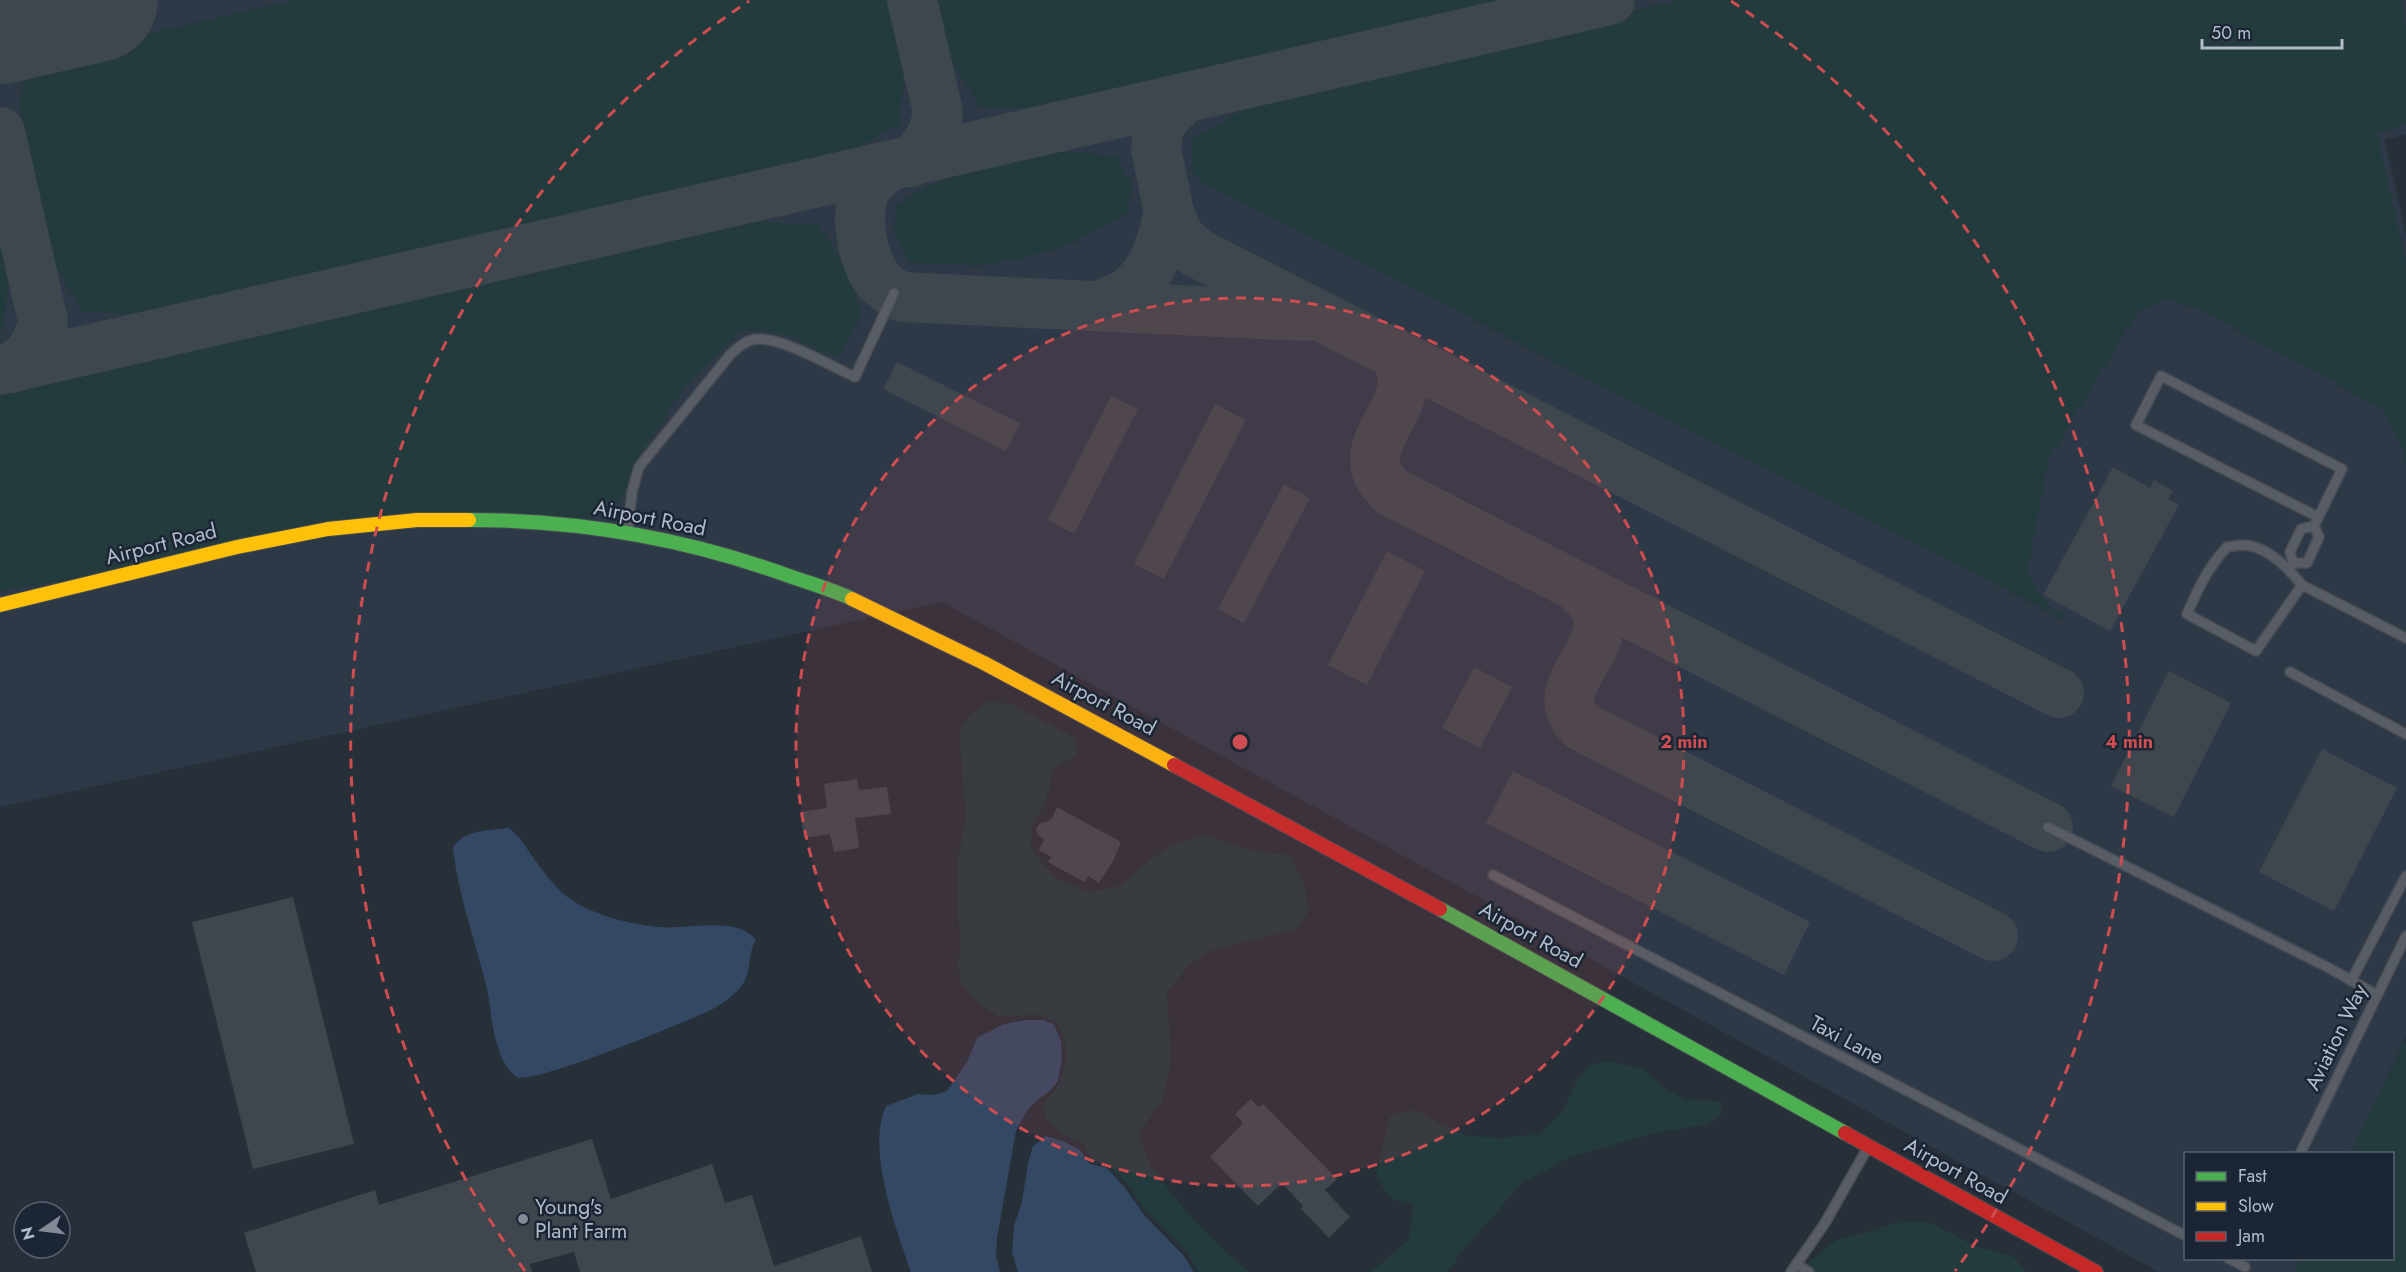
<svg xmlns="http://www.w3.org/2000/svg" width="2406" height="1272" font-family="Jost,sans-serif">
<rect width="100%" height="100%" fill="#272f38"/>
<path fill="#2e3948" d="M0 0H2406V134L2385 140 2406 235V1036L2351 1153 2186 1154V1258L2301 1259 2294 1272H2159L942 602 0 807Z"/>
<path fill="#243b3e" d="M294 0H894L904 57 901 124 842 156 690 197 300 288 151 315 82 312 49 255 31 190 20 130 24 62Z
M932 0H1550L1193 83 1046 109 978 106 946 48Z
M1679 0H2401L2406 25V123L2377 134 2406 263V465L2404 453 2383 409 2205 313 2168 298 2139 310 2049 459 2028 568 2036 588 2047 604 2065 617 2064 620 1201 182 1191 168 1193 138 1252 105 1405 63Z
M1048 151 1116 155 1131 182 1128 212 1072 244 1026 257 978 266 909 262 894 236 895 205 954 173 1000 160Z
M751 221 819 224 852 281 861 317 842 354 828 355 791 337 763 330 743 331 725 346 680 394 640 454 627 486 615 506 591 519 500 511 0 591V386L598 248Z
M0 222 8 262 5 329 0 332Z
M986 702 1011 704 1075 738 1077 754 1051 771 1050 788 1043 807 1032 826 1031 849 1056 879 1091 892 1120 886 1146 863 1170 846 1203 835 1255 851 1289 855 1304 883 1309 910 1297 929 1213 950 1190 964 1167 992 1171 1060 1162 1101 1138 1134 1151 1166 1185 1210 1211 1238 1249 1272H1199L1185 1250 1146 1212 1129 1186 1108 1164 1092 1159 1083 1144 1064 1135 1047 1121 1042 1105C1067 1079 1073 1056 1058 1023L1038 1015 998 1016 979 1004 961 983 958 964 961 945 957 904V862L966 819 959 732 970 714Z
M2403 1043 2406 1044V1272H2294L2301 1259 2392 1258V1154L2351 1153Z
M1610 1061 1645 1070 1661 1086 1686 1100 1721 1101V1115L1708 1124 1654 1133 1571 1157 1522 1183 1460 1254 1448 1272H1371L1409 1239 1413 1206 1389 1197 1376 1176 1390 1116 1416 1110 1441 1124 1470 1136 1502 1138 1540 1134 1563 1111 1576 1082 1588 1065Z
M1929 1222 1973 1245 2014 1257 2026 1272H1796L1835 1241 1896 1223Z"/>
<path fill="#334863" d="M509 828C523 839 529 853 540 867 549 878 559 892 572 900 596 916 630 924 659 927 685 930 738 915 756 940 746 956 753 976 738 990 730 998 719 1006 709 1011 685 1022 533 1085 517 1077 507 1071 501 1057 498 1047 491 1028 491 1008 487 989 476 942 458 896 453 848 462 830 491 830 509 828Z
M1026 1020H1044L1054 1025 1061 1041 1062 1058 1058 1081 1049 1092 1037 1100 1026 1112 1016 1131 997 1238 996 1256 1000 1272H911C896 1229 866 1149 886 1106L918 1094 933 1095 947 1091 967 1062 977 1038 1004 1024Z
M1046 1136 1062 1141 1079 1149 1090 1164 1107 1168 1126 1189 1144 1215 1183 1255 1194 1272H1018L1012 1252 1014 1225 1022 1202 1028 1163 1033 1146Z"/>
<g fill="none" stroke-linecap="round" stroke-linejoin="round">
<path stroke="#3e464e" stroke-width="50" d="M0 38 13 24 27 16
M1183 99 1163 119 1158 132 1156 149 1169 212 1179 237 1197 253 2059 693
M0 132 43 321C38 343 31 356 11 368
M911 162C927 147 935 134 938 112L912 0
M887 168C879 174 872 179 867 187 853 209 862 256 876 277 883 287 891 292 902 297L1305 316
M1098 306C1108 302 1120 298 1129 292 1155 272 1162 242 1169 212
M1387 348C1441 400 1336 442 1392 492L2048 827
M0 370 1610 0
M1579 589C1641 641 1533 681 1583 727L1993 936"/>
<path stroke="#3e464e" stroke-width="124" d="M0 22 96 0"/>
</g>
<path fill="#3f464e" d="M897 362 1020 423 1006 451 883 389Z
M1111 396 1138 409 1074 534 1048 520Z
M1215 404 1246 420 1164 579 1134 564Z
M2113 467 2150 488 2154 480 2173 491 2168 499 2179 505 2110 631 2043 595Z
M1284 484 1310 498 1244 623 1218 609Z
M1387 551 1425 571 1367 685 1328 665Z
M1474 667 1512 687 1480 748 1442 728Z
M2169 671 2231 703 2174 817 2111 786Z
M2322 749 2397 788 2334 911 2259 872Z
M1513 771 1810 922 1784 975 1486 823Z
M857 779 859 790 887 787 891 814 855 818 859 848 834 852 830 834 804 838 800 812 827 808 824 784Z
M1057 807 1121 842 1113 861 1099 883 1088 876 1084 882 1048 862 1051 857 1039 850 1044 839 1038 835 1036 829 1039 824 1051 820Z
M293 897 354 1144 253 1169 192 922Z
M1251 1099 1259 1107 1263 1104 1337 1179 1325 1190 1350 1217 1329 1238 1301 1209 1303 1206 1282 1183 1258 1206 1210 1157 1243 1123 1235 1114Z
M592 1139 611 1199 712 1164 725 1203 752 1195 774 1266 861 1236 872 1272H580L574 1252 530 1264 532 1272H256L244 1233 375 1190 379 1205Z"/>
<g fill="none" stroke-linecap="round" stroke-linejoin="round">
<defs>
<path id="lane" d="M628 531 632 492 639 467 730 355C738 347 747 339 758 339 783 338 831 366 855 377L894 293
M2293 563H2307L2319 537 2314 526 2342 469 2161 376 2136 425 2318 517
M2291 567 2293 563 2290 552 2301 529 2314 526
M2302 585 2256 651 2187 614C2198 589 2208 567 2227 547 2233 546 2241 545 2247 545 2270 549 2288 568 2302 585L2406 638
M2290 672 2406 734
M2048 827 2329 968 2377 995
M1493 875 2186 1236
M2351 981 2406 876
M2300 1154 2406 936
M2228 1258 2245 1267
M1798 1265 1809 1272
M1791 1272 1825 1223 1867 1149"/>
<path id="fast" d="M469 520C580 520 688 539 792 577 812 584 833 590 852 599
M1440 909 1845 1133"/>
<path id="slow" d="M852 599 984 663 1174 765
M0 605 237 547 328 529 417 520H469"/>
<path id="jam" d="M1174 765 1440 909
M1845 1133 2096 1272"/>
</defs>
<use href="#lane" stroke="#464b52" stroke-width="12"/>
<use href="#fast" stroke="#464b52" stroke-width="16"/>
<use href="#slow" stroke="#464b52" stroke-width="16"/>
<use href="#jam" stroke="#464b52" stroke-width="16"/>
<use href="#lane" stroke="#585d65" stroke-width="9"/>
<use href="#fast" stroke="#4caf50" stroke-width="14"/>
<use href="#slow" stroke="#ffc107" stroke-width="14"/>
<use href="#jam" stroke="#c62828" stroke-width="14"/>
</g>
<circle cx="1240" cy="742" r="444" fill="#cd4d50" fill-opacity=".12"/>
<g fill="none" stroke="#cd4d50" stroke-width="3" stroke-dasharray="10 8">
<circle cx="1240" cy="742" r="444"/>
<path d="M525 1271A889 889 0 0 1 749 1M1731 1A889 889 0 0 1 1955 1271"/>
</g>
<circle fill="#818a96" stroke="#1b2533" stroke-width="2" cx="523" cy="1219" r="6"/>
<g text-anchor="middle" stroke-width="5" stroke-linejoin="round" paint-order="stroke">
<g font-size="21" fill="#b1bbc9" stroke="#1b2533">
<text transform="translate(650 518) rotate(11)" y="7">Airport Road</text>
<text transform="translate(161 544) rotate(-14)" y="7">Airport Road</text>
<text transform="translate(1104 703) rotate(28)" y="7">Airport Road</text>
<text transform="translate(1531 935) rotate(29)" y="7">Airport Road</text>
<text transform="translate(2336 1037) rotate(-64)" y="7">Aviation Way</text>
<text transform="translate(1847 1040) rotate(28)" y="7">Taxi Lane</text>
<text transform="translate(1956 1171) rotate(29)" y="7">Airport Road</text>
</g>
<g font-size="21" fill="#b1bbc9" stroke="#1b2533" text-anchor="start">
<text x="535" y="1214">Young's<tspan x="535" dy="24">Plant Farm</tspan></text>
</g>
</g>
<circle cx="1240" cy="742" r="9" fill="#cd4d50" stroke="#1b2533" stroke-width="3"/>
<g font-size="18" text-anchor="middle" font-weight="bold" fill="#cd4d50" stroke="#1b2533" stroke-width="5" stroke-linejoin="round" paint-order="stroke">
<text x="1684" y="748">2 min</text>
<text x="2129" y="748">4 min</text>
</g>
<rect x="2184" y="1152" width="210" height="108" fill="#1b2533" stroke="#57616f" stroke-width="1.5"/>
<rect x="2196" y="1172" width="30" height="9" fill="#4caf50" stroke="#57616f" stroke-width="1.5"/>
<text x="2238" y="1182" font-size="18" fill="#b1bbc9">Fast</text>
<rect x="2196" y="1202" width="30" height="9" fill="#ffc107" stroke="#57616f" stroke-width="1.5"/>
<text x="2238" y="1212" font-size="18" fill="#b1bbc9">Slow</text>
<rect x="2196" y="1232" width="30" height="9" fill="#c62828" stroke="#57616f" stroke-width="1.5"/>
<text x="2238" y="1242" font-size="18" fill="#b1bbc9">Jam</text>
<g transform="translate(42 1230) rotate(256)"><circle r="28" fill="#1b2533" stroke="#57616f" stroke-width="1.5"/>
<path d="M0-4.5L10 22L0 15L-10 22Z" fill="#818a96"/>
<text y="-9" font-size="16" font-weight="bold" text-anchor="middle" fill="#b1bbc9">N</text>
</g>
<path d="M2202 39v9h140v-9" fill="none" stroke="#b1bbc9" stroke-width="3"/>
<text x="2211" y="39" font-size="18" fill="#b1bbc9" stroke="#1b2533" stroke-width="4.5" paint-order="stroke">50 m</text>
</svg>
